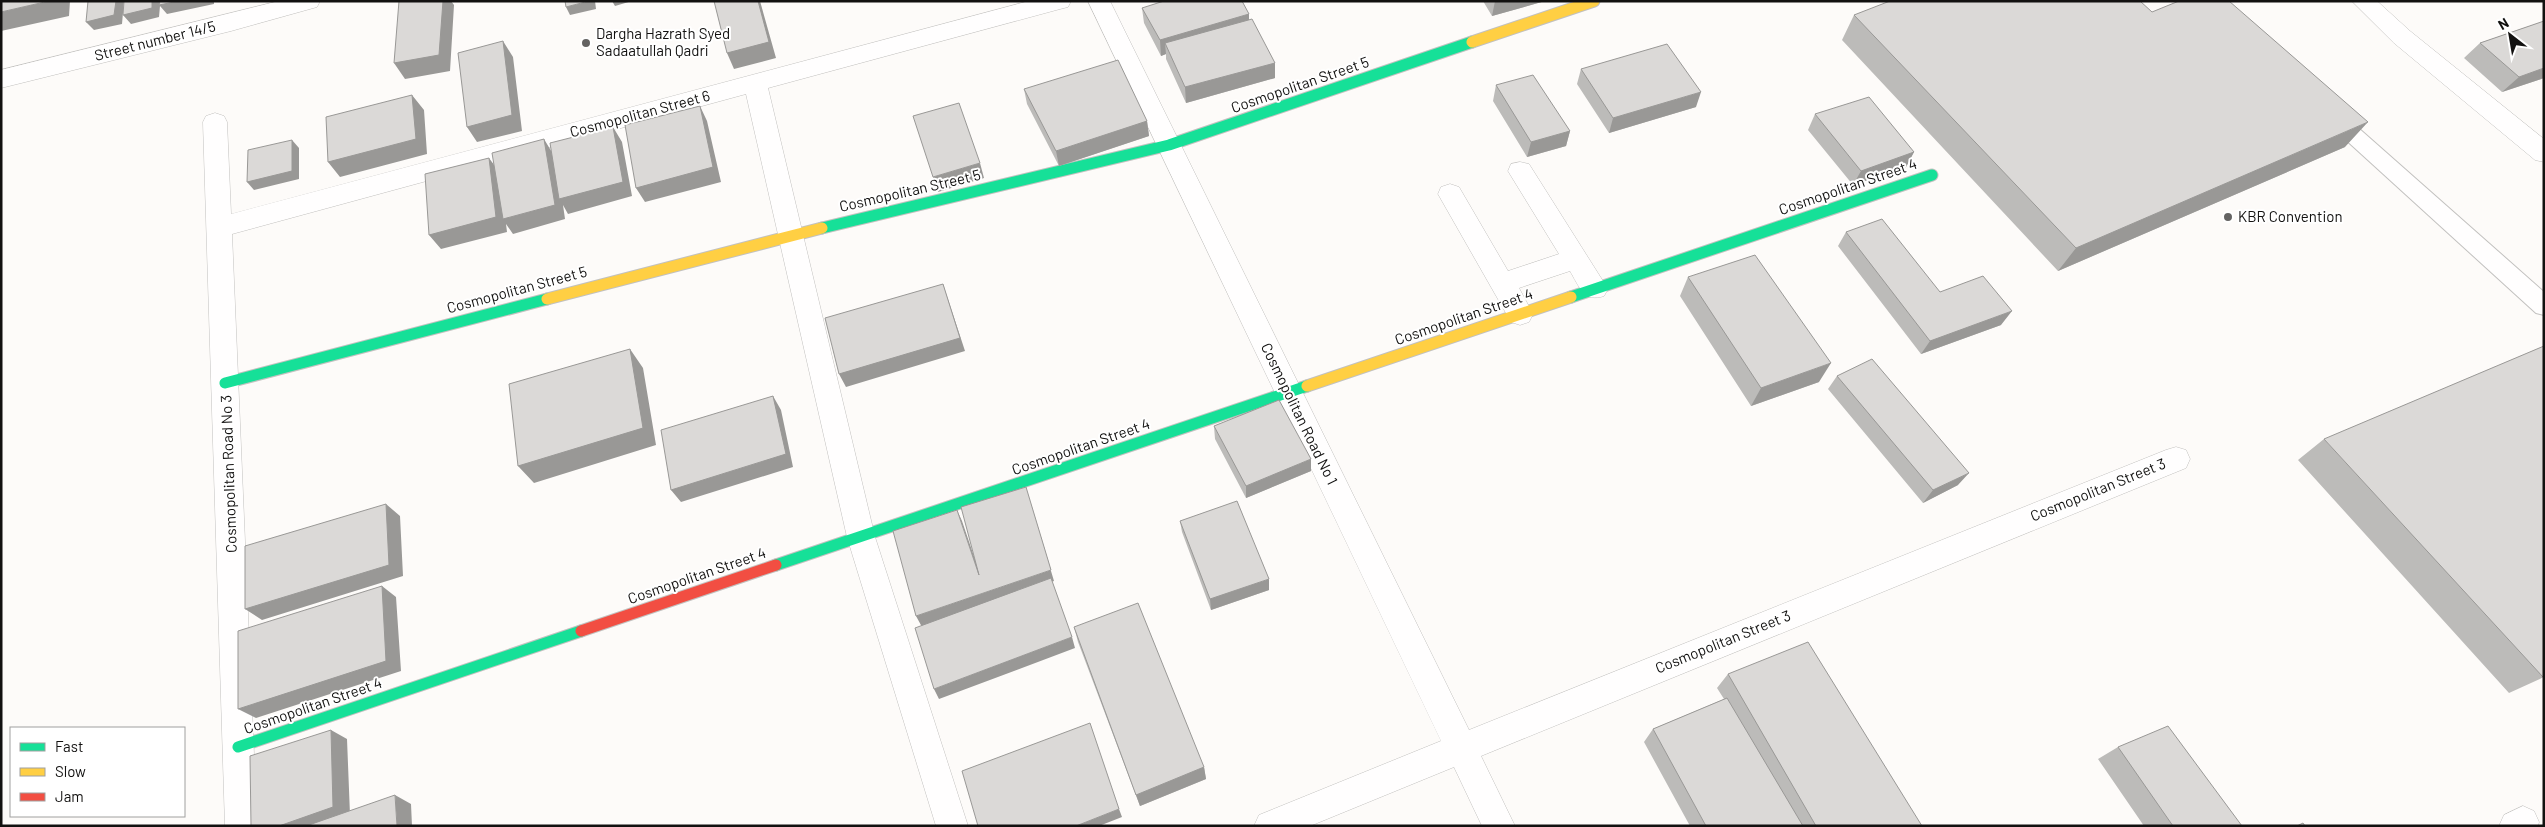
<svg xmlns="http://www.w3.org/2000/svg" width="2545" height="827" font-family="Barlow,sans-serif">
<rect width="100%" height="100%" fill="#fdfbf9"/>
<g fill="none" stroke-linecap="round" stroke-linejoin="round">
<defs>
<path id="lane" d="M2331 107 2338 110 2544 292V315L2536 313 2324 120 2321 115 2324 110Z"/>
<path id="street" d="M279 1H320L317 7 231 31 1 88V70Z
M1029 1H1071L1068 7 1060 9 768 88 875 537 968 826H936L847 537 746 94 232 234 257 826H225L203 122 206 116 215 113 224 116 227 122 231 214Z
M1088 1H1110L1469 730 2166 450 2176 447 2186 450 2190 459 2186 468 1481 756 1515 826H1482L1454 767 1310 826H1254L1259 815 1441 741Z
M2352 1H2377L2410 31 2544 139V162L2535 160 2394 43Z
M1520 162 1529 164 1608 289 1604 296C1584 303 1579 286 1570 271L1519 288 1533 314 1529 322 1520 325 1511 322 1438 194 1441 187 1450 184 1459 187 1508 271 1559 254 1508 171 1511 164Z
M2523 806 2534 811 2539 822 2538 826H2499L2504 815Z"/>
<path id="fast" d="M822 228 1169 145 1472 42
M1571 297 1932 175
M225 383 547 299
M776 565 1307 386
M238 747 581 631"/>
<path id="slow" d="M1472 42 1594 1
M547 299 822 228
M1307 386 1571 297"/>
<path id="jam" d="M581 631 776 565"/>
</defs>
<use href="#lane" stroke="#c2c1bf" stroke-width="2"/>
<use href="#street" stroke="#c2c1bf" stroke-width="1"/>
<use href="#fast" stroke="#c2c1bf" stroke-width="13"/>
<use href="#slow" stroke="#c2c1bf" stroke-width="13"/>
<use href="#jam" stroke="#c2c1bf" stroke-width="13"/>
<use href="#lane" fill="#fffefe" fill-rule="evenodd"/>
<use href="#street" fill="#fffefe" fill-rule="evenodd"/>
<use href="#fast" stroke="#16e098" stroke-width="11"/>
<use href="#slow" stroke="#ffcf43" stroke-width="11"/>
<use href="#jam" stroke="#f24e42" stroke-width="11"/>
</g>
<path fill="#bcbbb9" d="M1483 1H1545L1492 16Z
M1142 8 1249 14V20L1275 63V78L1186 103 1166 59V54L1161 56 1144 23Z
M2152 12 2345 147 2058 271 1842 40 1854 15Z
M2544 21V78L2502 92 2464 58 2480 43Z
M1581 69 1696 107 1609 133 1577 84Z
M1496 85 1570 131 1566 146 1527 157 1493 101Z
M1024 89 1147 121 1149 136 1059 166 1027 104Z
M1815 114 1914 152 1906 167 1853 185 1808 130Z
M1846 232 1940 292 2001 325 1921 354 1838 246Z
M1688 277 1819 382 1751 406 1680 296Z
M1837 376 1958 485 1923 503 1828 389Z
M1214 426 1311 471 1246 498 1215 439Z
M2324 439 2544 677 2509 693 2298 460Z
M1180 521 1269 590 1211 610 1182 532Z
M1074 627 1204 767 1206 779 1140 806 1078 642Z
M1728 674 1922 826H1690L1644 742 1653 729 1724 699 1717 688Z
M2118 747 2242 826H2144L2098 759Z"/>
<path fill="#999896" d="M49 1H70L69 16 1 31V12Z
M116 1H124L122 24 94 30 86 22Z
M152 1H214V4L167 14 160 6 159 17 131 24 123 15Z
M443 1H451L454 5 450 71 405 79 394 63Z
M589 1H595L596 9 570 15 566 7Z
M612 1H632L615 6Z
M758 1H760L776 58 734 69 727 53Z
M1495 1H1545L1492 16Z
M1249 14V30L1165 43 1166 54 1161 56 1160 40Z
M503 41 513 57 522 131 477 142 467 127Z
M1275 63V78L1186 103 1185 87Z
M2544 68V78L2502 92 2519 77Z
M1701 92 1696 107 1609 133 1613 118Z
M412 95 424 110 427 154 340 177 328 162Z
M700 106 707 121 721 182 645 202 636 188Z
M1147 121 1149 136 1059 166 1056 151Z
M2368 122 2345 147 2058 271 2076 248Z
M613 127 622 142 632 196 568 214 563 205 565 219 513 234 506 224 507 232 441 249 429 235 489 158 500 173 544 139 553 154Z
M1570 131 1566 146 1527 157 1531 142Z
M292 140 299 148V179L254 190 247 182Z
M1914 152 1906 167 1853 185 1861 171Z
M980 163 984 178 938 192 933 177Z
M943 284 965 351 846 387 839 374Z
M2012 311 2001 325 1921 354 1930 341Z
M630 349 643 368 656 445 534 483 518 466Z
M1831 363 1819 382 1751 406 1761 388Z
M773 396 781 410 793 467 681 502 671 490Z
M1311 459V471L1246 498V486Z
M1969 473 1958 485 1923 503 1933 490Z
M1026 487 1054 581 922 627 916 616 1051 570Z
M386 504 400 516 403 576 262 620 245 609Z
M957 510 962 521 984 586 979 575Z
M1269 579V590L1211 610 1210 599Z
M382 586 396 597 401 671 256 718 238 709Z
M1072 637 1075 648 939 699 934 689Z
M331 730 347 739 350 815 320 826H279Z
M1204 767 1206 779 1140 806 1136 795Z
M395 795 411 804 412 826H397Z
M1119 809 1122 817 1099 826H1076Z"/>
<path fill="#dbd9d7" stroke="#999896" d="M1 1H49L1 12Z
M88 1H116L114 15 86 22Z
M124 1H152V8L123 15Z
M160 1H179L159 5Z
M399 1H443L439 55 394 63Z
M565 1H589L566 7Z
M714 1H758L769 42 727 53Z
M1164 1H1242L1249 14 1160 40 1142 8Z
M1890 1H2140L2152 12 2179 1H2229L2368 122 2076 248 1854 15Z
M1252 19 1275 63 1185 87 1165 43Z
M2544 21V68L2519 77 2480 43Z
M503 41 512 115 467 127 458 53Z
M1667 44 1701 92 1613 118 1581 69Z
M1118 60 1147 121 1056 151 1024 89Z
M1533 75 1570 131 1531 142 1496 85Z
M412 95 416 139 328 162 326 117Z
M1869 97 1914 152 1861 171 1815 114Z
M959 103 980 163 933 177 913 116Z
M700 106 713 167 636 188 625 125Z
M613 127 623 182 559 199 550 143Z
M544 139 555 205 503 219 492 153Z
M292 140V171L247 182 248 150Z
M489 158 496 217 429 235 425 174Z
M1882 219 1940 292 1983 276 2012 311 1930 341 1846 232Z
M1755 255 1831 363 1761 388 1688 277Z
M943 284 960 338 839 374 825 318Z
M2544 346V677H2543L2324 439Z
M630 349 643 428 518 466 509 384Z
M1872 359 1969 473 1933 490 1837 376Z
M773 396 786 454 671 490 661 430Z
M1279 400 1311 459 1246 486 1214 426Z
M1026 487 1051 570 916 616 893 531 957 510 979 575 961 507Z
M1237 501 1269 579 1210 599 1180 521Z
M386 504 389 565 245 609V546Z
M1051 578 1072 637 934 689 915 628Z
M382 586 386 661 238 709V631Z
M1138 603 1204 767 1136 795 1074 627Z
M1808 642 1922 826H1816L1728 674Z
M1727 698 1803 826H1706L1653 729Z
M1090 723 1119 809 1076 826H978L962 771Z
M2168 726 2242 826H2173L2118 747Z
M331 730 333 807 279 826H251L250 756Z
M395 795 397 826H306Z
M2303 823 2305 826H2297Z"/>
<g fill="#646362" stroke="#fff" stroke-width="2">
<circle cx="586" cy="43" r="5"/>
<circle cx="2228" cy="217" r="5"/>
</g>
<g text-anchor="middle" stroke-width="4" stroke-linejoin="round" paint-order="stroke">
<g font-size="15" fill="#121110" stroke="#fff" text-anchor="start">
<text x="596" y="39">Dargha Hazrath Syed<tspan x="596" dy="17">Sadaatullah Qadri</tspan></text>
<text x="2238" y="222">KBR Convention</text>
</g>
<g font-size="15" fill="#121110" stroke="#fff">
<text transform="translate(155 41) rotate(-14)" y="5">Street number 14/5</text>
<text transform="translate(1300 85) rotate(-19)" y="5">Cosmopolitan Street 5</text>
<text transform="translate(640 114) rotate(-15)" y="5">Cosmopolitan Street 6</text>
<text transform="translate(1848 187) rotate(-19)" y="5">Cosmopolitan Street 4</text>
<text transform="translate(910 191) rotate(-13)" y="5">Cosmopolitan Street 5</text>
<text transform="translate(517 290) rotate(-15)" y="5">Cosmopolitan Street 5</text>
<text transform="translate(1464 317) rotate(-19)" y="5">Cosmopolitan Street 4</text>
<text transform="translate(1299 414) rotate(64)" y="5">Cosmopolitan Road No 1</text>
<text transform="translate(1081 447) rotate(-19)" y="5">Cosmopolitan Street 4</text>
<text transform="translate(229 474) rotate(-92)" y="5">Cosmopolitan Road No 3</text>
<text transform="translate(2098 490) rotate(-22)" y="5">Cosmopolitan Street 3</text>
<text transform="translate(697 576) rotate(-19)" y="5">Cosmopolitan Street 4</text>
<text transform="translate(1723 642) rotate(-22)" y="5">Cosmopolitan Street 3</text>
<text transform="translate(313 706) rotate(-19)" y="5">Cosmopolitan Street 4</text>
</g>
</g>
<rect width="2545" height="827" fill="none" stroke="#121110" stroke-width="5"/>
<rect x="10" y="727" width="175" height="90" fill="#ffffff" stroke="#a0a09f"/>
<rect x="20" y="743" width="25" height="8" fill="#16e098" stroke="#a0a09f"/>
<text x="55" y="752" font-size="15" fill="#121110">Fast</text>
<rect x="20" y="768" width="25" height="8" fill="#ffcf43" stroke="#a0a09f"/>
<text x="55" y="777" font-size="15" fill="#121110">Slow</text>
<rect x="20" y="793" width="25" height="8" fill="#f24e42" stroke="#a0a09f"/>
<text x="55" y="802" font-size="15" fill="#121110">Jam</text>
<g transform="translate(2510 35) rotate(329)" stroke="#ffffff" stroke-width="4" paint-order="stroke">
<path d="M0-4L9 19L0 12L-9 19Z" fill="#121110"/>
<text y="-8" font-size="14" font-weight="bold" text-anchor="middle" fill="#121110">N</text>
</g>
</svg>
